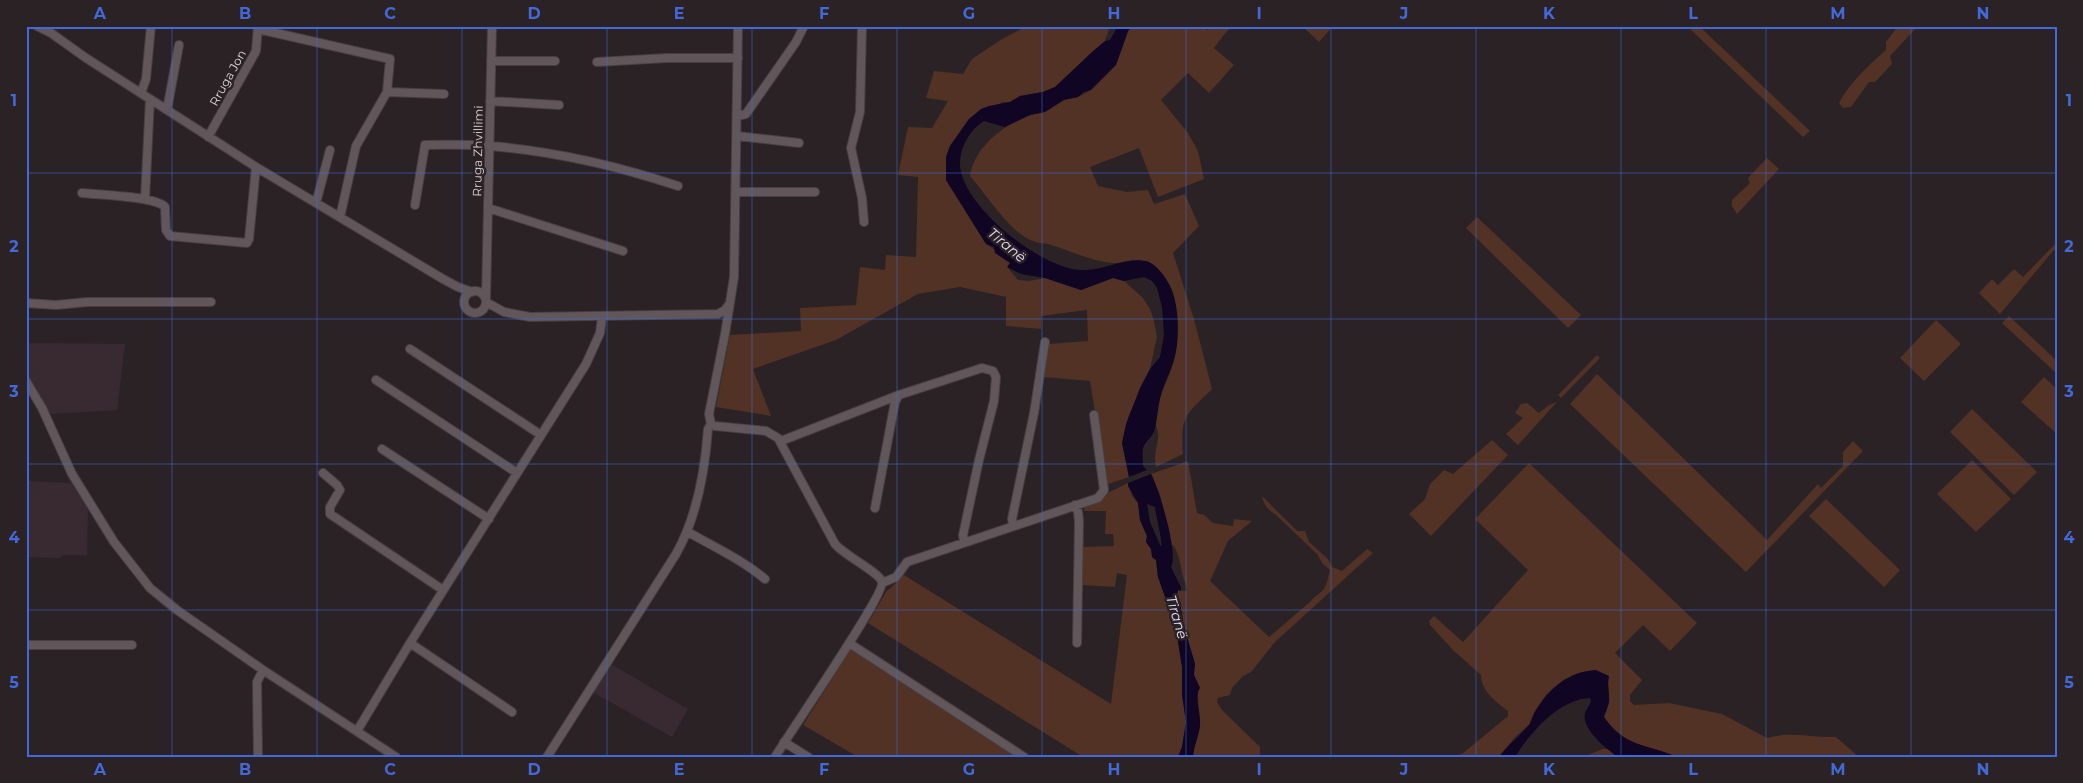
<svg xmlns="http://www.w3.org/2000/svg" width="2083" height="783" font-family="Montserrat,sans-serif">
<rect width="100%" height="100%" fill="#2b2226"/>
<path fill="#392a31" d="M26 343 125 344 117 410 49 414 26 372Z
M26 481 71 483 88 509 87 555H62L61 558 26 557Z
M609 663 688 709 672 737 591 691Z"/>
<path fill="#513224" d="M1027 26H1110L1105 41 1055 87 1043 92 1020 96 1010 102H1003L969 119 950 146 946 157V180L986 244C996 249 1000 258 1011 263L1008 268 1018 280 1029 281 1045 278 1081 290 1113 278 1124 281 1143 298 1150 309 1154 321 1157 337 1150 369 1129 415 1122 443 1129 477 1108 484 1106 479 1090 381 1043 377 1048 344 1088 341 1087 310 1041 316V329L1006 326V297L960 287 918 294 836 340 753 369 771 416 716 407 730 335 801 331 800 308 856 305 860 267 885 270 886 255 916 257 918 177 898 175 908 127 932 128 948 101 926 98 934 71 963 74 972 59 1002 39Z
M1132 26H1203L1207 30 1214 26H1234L1227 31 1214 48 1234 65 1209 93 1188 73 1161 100 1188 133 1198 151 1204 179 1158 197 1139 148 1090 167 1098 186 1127 192 1148 190 1154 204 1185 194 1199 226 1173 253 1194 319 1212 389C1186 415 1180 415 1183 454L1156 467C1153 451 1159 444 1158 433 1157 428 1155 424 1156 418 1157 398 1169 380 1174 360 1178 346 1178 330 1177 315 1174 291 1163 261 1135 260 1128 260 1121 264 1113 263 1090 261 1069 250 1048 244 1043 243 1037 243 1033 241 1010 233 986 194 970 176 974 147 1005 123 1031 115 1036 113 1042 114 1046 111 1052 108 1056 103 1062 100 1067 98 1073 99 1078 97 1083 95 1086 92 1091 90L1121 52 1128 31Z
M1302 26H1333L1319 42Z
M1687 26H1699L1810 131 1803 137Z
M1898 26H1918L1890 56 1892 64 1875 82H1869L1851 107 1843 108 1839 103C1850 82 1868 66 1886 50V42Z
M1767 158 1779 169 1737 214 1732 206V200L1750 183 1748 178Z
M1477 217 1581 315 1568 328 1466 228Z
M2057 242V252L2054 250 2000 314 1979 293 1992 279 1998 285 2014 269 2023 277Z
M2009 316 2057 361V374L2002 323Z
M1936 320 1961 344 1924 381 1900 358Z
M1597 355 1600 358 1561 398 1558 395Z
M1597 374 1767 540 1818 484 1821 488 1843 466V452L1853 441 1863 451 1746 572 1570 404Z
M2044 377 2057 389V434L2021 402Z
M1557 402 1518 445 1506 434 1523 418 1515 413 1521 404 1527 403 1539 413 1549 405Z
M1972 409 2037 472 2014 495 1950 432Z
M1492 440 1508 455 1431 536 1409 514 1425 499 1430 484 1444 470 1453 474Z
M1972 460 2011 499 1976 532 1937 494Z
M1188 461 1197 513 1204 515 1213 523 1233 526 1234 519 1252 521 1228 541 1210 581 1269 637 1311 601C1314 597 1316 596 1320 593 1327 588 1328 577 1330 570L1323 564 1317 554 1275 514C1267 509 1264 505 1262 496L1297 531H1305L1309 542 1328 559 1332 567 1342 571 1367 549 1373 553 1275 642 1251 672 1243 676 1232 688 1230 695 1218 698 1217 702 1222 710 1260 747V757H1193L1194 748 1200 727 1197 682 1193 675 1195 664 1183 623 1182 611 1176 599 1178 590 1187 591C1187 585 1184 582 1183 576 1180 565 1180 555 1173 545L1171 546 1160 495 1151 474Z
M1529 463 1697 623 1670 651 1643 625 1615 653 1642 680 1630 695V701L1634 705 1669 703 1722 714 1767 738C1790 731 1812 738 1836 737L1859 757H1677C1646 743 1626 749 1604 717 1606 710 1610 704 1609 697 1609 689 1607 684 1609 677L1565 679 1546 695 1535 711 1529 725 1515 737 1499 757H1449L1462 754 1508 716V711C1496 702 1481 691 1481 675L1453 650 1430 625 1429 621 1434 616 1463 642 1528 570 1475 519Z
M1128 483 1132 496 1138 503 1140 520 1147 536 1146 542 1151 549 1152 557 1156 560 1158 577 1170 611 1171 622 1176 629 1182 667V695L1186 722 1182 747 1178 757H1079L1080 755 868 623 886 592 904 575 1111 704 1127 575 1117 573 1115 587 1083 585V547L1114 546 1113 534H1105L1106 511H1084L1085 504Z
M1826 499 1900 570 1884 587 1809 516Z
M852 647 1019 757H858L803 725Z
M1603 749H1609L1615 757H1583Z"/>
<path fill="#100522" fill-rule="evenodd" d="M1118 26H1132L1128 31 1116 65 1091 90 1084 92 1078 97 1064 100 1045 112 1030 115 1005 127 984 121C970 129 961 146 960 161 957 203 1042 270 1082 270 1104 271 1124 257 1146 261 1155 263 1165 276 1169 284 1180 303 1180 343 1173 363 1170 372 1165 381 1162 391 1158 403 1158 416 1155 428 1154 435 1149 438 1145 444 1141 449 1143 459 1143 466L1147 470 1129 477 1122 443 1126 424 1140 388 1150 369 1160 357 1164 335 1162 307 1157 288 1152 281 1144 277 1124 281 1113 278 1081 290 1045 278 1021 274 1007 267 1010 263 995 253 994 247 986 244 946 180V157L950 146 969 119 981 109 989 106 1010 102 1020 96 1043 92 1055 87 1092 52 1105 41 1110 40Z
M1151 474C1159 488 1179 555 1171 567L1181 587V591L1178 590 1176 599 1180 603 1183 623 1195 664 1194 675 1200 688C1194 697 1200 710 1200 720 1201 732 1194 744 1193 757H1178L1182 747 1186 722 1182 695V667L1176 629 1171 622 1170 611 1158 577 1156 560 1152 557 1151 549 1146 542 1147 536 1140 520 1138 503 1128 486V483ZM1147 504 1155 507C1156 517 1163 542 1161 547L1150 522Z
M1596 670 1609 676C1607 684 1609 689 1609 697 1610 704 1606 710 1604 717 1624 747 1647 744 1677 757H1619C1607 750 1588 734 1585 720 1583 713 1588 708 1591 702L1590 698C1559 699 1530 733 1515 757H1499C1508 745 1519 737 1528 726 1532 722 1532 716 1535 712 1548 689 1569 671 1596 670Z"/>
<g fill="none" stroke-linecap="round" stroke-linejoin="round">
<defs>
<path id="minor" d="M37 26 51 33 86 58 256 167 443 279 458 287 472 292
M862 26 860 112 851 148 862 198 864 222
M258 29 390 59 387 92 356 146 340 217
M491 61H555
M597 62 667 58H738
M387 92 444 94
M141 93 146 79 151 26
M490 101 559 105
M167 110 179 45
M738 116 746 114 796 42 804 26
M737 136 799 143
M208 137 256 51 258 26
M736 192H815
M82 193C99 195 155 196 165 207L166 230 170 236 247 243 249 239 256 167
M145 199 150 99
M316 203 330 150
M415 205 425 145C447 145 469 144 490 146 553 151 618 166 678 186
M488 208 623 251
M464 302a11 11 0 1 1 22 0a11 11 0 1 1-22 0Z
M486 298 492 26
M486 302 504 312 530 317 718 314 725 310 730 303
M26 303 56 305 87 302H211
M410 349 541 435
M376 380 517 473
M26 381 42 408 72 474 114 542 150 588 177 610 263 670 396 757
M711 424 715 426 766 431 778 438 835 544C844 555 880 573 882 582 885 595 788 735 775 757
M781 441 899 395 982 368 993 371 996 377 994 401 979 460 963 535 964 542
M382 449 489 519
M323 473 337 485 340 490 330 507V514L443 590
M1075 505 1078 512 1079 521 1077 643
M875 508 895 402 899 395
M1013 525 1012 519 1034 413 1045 342
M688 532C714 547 741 559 765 579
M882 583 896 577 907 562 1098 498 1104 490 1094 415
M410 643 512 712
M849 643 1024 757
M26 645H132
M357 731 410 643 586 364 600 333 602 317
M784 742 808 757
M258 757 257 682 263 670
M547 757 676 554C697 517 705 471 708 429L711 424 709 414 725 334 734 277 738 26"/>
</defs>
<use href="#minor" stroke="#473f43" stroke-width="10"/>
<use href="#minor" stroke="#61575b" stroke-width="8"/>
</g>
<path fill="none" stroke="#4369d8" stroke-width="1" stroke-opacity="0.55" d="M172 26V757M317 26V757M462 26V757M607 26V757M752 26V757M897 26V757M1042 26V757M1186 26V757M1331 26V757M1476 26V757M1621 26V757M1766 26V757M1911 26V757M26 173H2057M26 319H2057M26 464H2057M26 610H2057"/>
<g text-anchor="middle" stroke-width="5" stroke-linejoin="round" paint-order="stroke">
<g font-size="12" fill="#dad4d7" stroke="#2b2226">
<text transform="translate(228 78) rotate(-61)" y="4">Rruga Jon</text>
<text transform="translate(478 151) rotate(-89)" y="4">Rruga Zhvillimi</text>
</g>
<g font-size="14" font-style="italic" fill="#e5def8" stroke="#2b2226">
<text transform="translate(1007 245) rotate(40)" y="5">Tiranë</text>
<text transform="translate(1177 617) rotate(74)" y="5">Tiranë</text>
</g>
</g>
<rect width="2083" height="783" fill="none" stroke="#2b2226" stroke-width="55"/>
<rect x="28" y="28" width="2028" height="728" fill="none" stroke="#4369d8" stroke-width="2"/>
<g font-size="16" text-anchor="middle" font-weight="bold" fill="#4369d8">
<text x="100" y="19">A</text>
<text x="245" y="19">B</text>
<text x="390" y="19">C</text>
<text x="534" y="19">D</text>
<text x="679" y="19">E</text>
<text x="824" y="19">F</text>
<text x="969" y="19">G</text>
<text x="1114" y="19">H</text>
<text x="1259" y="19">I</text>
<text x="1404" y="19">J</text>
<text x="1549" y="19">K</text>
<text x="1693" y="19">L</text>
<text x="1838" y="19">M</text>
<text x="1983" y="19">N</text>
<text x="14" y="106">1</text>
<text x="2069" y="106">1</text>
<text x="14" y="252">2</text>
<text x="2069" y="252">2</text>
<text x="14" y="397">3</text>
<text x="2069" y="397">3</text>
<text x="14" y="543">4</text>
<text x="2069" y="543">4</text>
<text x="14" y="688">5</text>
<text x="2069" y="688">5</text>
<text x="100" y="775">A</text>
<text x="245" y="775">B</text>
<text x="390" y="775">C</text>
<text x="534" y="775">D</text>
<text x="679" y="775">E</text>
<text x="824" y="775">F</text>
<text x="969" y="775">G</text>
<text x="1114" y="775">H</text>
<text x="1259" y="775">I</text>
<text x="1404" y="775">J</text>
<text x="1549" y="775">K</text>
<text x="1693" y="775">L</text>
<text x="1838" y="775">M</text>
<text x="1983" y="775">N</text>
</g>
</svg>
